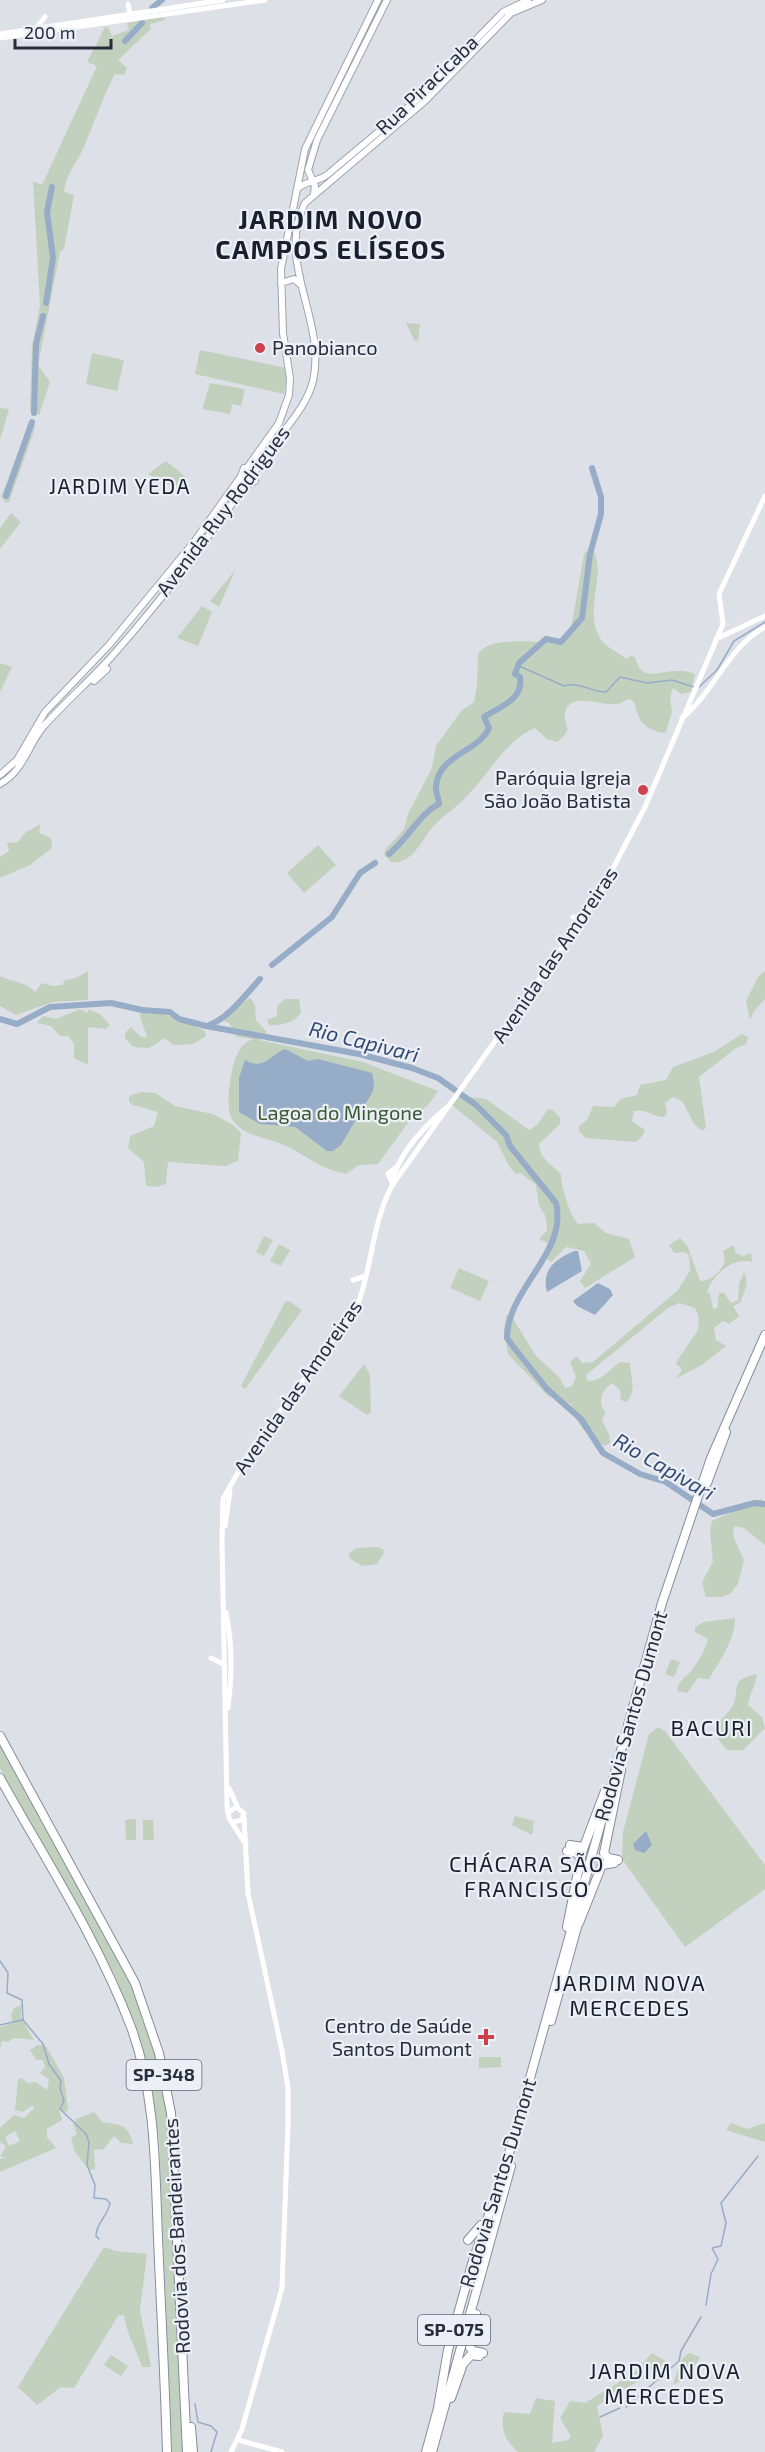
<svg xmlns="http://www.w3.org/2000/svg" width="765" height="2452" font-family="'Exo 2',sans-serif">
<rect width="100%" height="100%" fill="#dde0e7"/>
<path fill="#c2d1be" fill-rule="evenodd" d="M164 16 165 20 150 24 151 29 118 60 127 68 124 75 115 74C102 98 94 124 83 149 76 164 66 174 64 192L74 195 64 249 60 252 38 365 50 382 39 415 30 411 32 347 40 306 33 181 42 185 97 66 87 62 105 27H108L112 36 129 30 127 23Z
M406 323 420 324 418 341 414 340Z
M200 350 287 368 284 394 195 374Z
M92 353 124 360 117 391 86 384Z
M210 383 245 389 241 406 232 404 230 414 202 409Z
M0 408 9 409 0 440Z
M30 420 35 424 34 431 9 502 6 503 1 497Z
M166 461 187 478 179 490 148 474Z
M11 513 21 522 0 549V528Z
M591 547C610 571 579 616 604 643 610 649 619 653 627 659L630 656 635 657C643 690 667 662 695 674L691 692 681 694 673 688 670 697 672 712 666 732 662 733C643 728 638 720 634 702L630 699C624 700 622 704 616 704 602 706 571 691 565 712 563 729 576 726 557 742L547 739 535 728C506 740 489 774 466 797 456 808 442 816 432 828 421 841 412 865 391 862L384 855 385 850 404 829 408 814 432 768 436 746 461 711 474 702 477 685 478 654C490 635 539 643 560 643L570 634 584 554Z
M236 569 219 607 210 601Z
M202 606 212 612 198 646 177 638Z
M0 663 12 667 0 692Z
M40 824 39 833 51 838 52 848 30 865 0 878V857L9 851 7 843 18 842 25 833Z
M318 845 336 865 304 893 287 873Z
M88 971V1000L53 1002 16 1015 0 1006V976C11 982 26 981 35 992L42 983 53 986 62 985 65 980 76 978Z
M765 971V999L754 1011 750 1020 746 1001 758 977Z
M250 998 255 1005 256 1020 266 1031V1036L259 1040 363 1062 438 1091 428 1105 410 1120 378 1164 359 1165 346 1174C317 1168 304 1153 279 1143 264 1137 245 1136 234 1122 224 1110 230 1080 233 1067 236 1055 241 1042 254 1039L237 1037 229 1023 224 1021 232 1009Z
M285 999H299L301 1013C293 1023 282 1026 269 1025L267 1020 277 1016V1006Z
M80 1009 88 1013V1009L100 1014 110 1025 106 1029 88 1027V1065L74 1058V1044L68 1036H60L51 1026 37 1023 43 1016 56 1019Z
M141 1009 170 1016 201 1029 205 1031 206 1036 193 1044 173 1045 165 1038 149 1048 133 1047 125 1038V1033L131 1027 141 1037H147L140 1017Z
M742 1034 748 1037 746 1044 736 1048 699 1077 706 1128 702 1131 694 1124 682 1101 673 1097 665 1103 667 1113 664 1117C652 1117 646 1108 634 1111L632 1121 645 1130 643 1135 636 1142 586 1138 579 1131V1126L587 1120 593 1106 614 1107 621 1099 637 1095 640 1085 666 1080 673 1067 714 1052Z
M141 1092 155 1093 175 1106 213 1114 233 1125 241 1133 238 1161 225 1166 168 1162 166 1184 156 1187 146 1186 144 1162 128 1148 130 1136 154 1126 158 1112 133 1105 129 1102V1096Z
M460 1096 486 1099 529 1130 537 1125 548 1109 553 1110 560 1118V1124L539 1144C539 1158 552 1165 561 1174 561 1186 570 1216 578 1224L594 1223 606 1233 629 1239 635 1257 585 1288 580 1281 591 1264 584 1251 566 1247 551 1262 547 1259V1243L539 1239 547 1230V1224L545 1215 539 1206 536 1185 521 1173 516 1174 509 1166 497 1142 452 1105Z
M264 1236 273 1240 264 1256 256 1252Z
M680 1238 687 1245 700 1281C712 1281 720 1272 725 1262L723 1251 733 1245 736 1253 743 1256 751 1253 752 1262C733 1257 713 1274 707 1292L710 1294 713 1309 717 1308 719 1293H724L731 1303 738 1300 739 1284 744 1272C751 1285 743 1290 741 1302L733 1306 739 1316 729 1324 723 1321 714 1328 716 1340 726 1346 702 1365 675 1379 681 1372V1367L676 1365 677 1361 698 1330 699 1318 695 1308 679 1303 668 1308 586 1375 588 1381C602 1381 609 1370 620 1362L630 1363C630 1377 638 1391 626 1402L621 1400 620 1390 612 1383C601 1390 597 1404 606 1413L602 1418C604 1428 611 1433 610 1443L604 1446C588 1436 574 1423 571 1404L548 1396 508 1354 504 1331 506 1316 510 1314 536 1356 560 1378 565 1388 572 1386 576 1377 570 1362 577 1356 582 1363 593 1362 677 1291 690 1271 689 1255 684 1252 674 1253 669 1245Z
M279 1244 290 1250 281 1266 270 1261Z
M459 1268 489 1281 480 1301 450 1288Z
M289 1301 302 1310 245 1389 241 1386 285 1302Z
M364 1364 370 1375 371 1412 367 1415 339 1396Z
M760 1499 765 1502V1545L744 1528 734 1526 733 1536 744 1560 738 1584 731 1593 722 1597H706L702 1582 713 1562 710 1532 712 1521Z
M379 1547 385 1551 377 1564 362 1566 349 1558V1553L357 1548Z
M735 1618C735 1640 720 1660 709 1679L698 1678 687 1693 677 1691C678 1681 685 1678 691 1671 698 1662 705 1650 708 1639L695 1632V1627L704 1622Z
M671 1659 680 1662 674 1677 665 1674Z
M757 1674C756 1686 749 1694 748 1705L762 1717 765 1728 743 1750H727L718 1739 717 1725C721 1718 729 1713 733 1705 741 1688 728 1680 757 1674Z
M658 1727 665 1731 765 1865V1889L685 1947 622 1859 623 1832 649 1734Z
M0 1742 129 1978 150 2031 168 2111 185 2452H172L159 2139 145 2058 116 1977 0 1768Z
M515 1816 534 1821 532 1835 512 1825Z
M136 1819V1840H126L125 1820Z
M143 1820H153L154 1840H143Z
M21 2005V2018L34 2040 14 2038 8 2042 2 2041 0 2048V2027L13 2023 11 2016 14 2008Z
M38 2045 46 2046 64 2078 68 2109 66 2112 59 2110 62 2120 47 2129V2137L56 2148 0 2172V2159L8 2157H0L6 2146 0 2142V2128L14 2115 24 2118 34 2108 33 2105 22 2112 15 2110 18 2080 21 2078 28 2083 36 2082 47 2090 49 2079 40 2073 45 2067 43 2060H36L30 2050ZM15 2131 20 2141 9 2146 5 2137Z
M479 2057H501V2067L479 2068Z
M94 2112 102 2122C119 2125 128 2123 133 2144L121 2143 114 2136 104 2149 94 2150 95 2169 89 2170 75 2152 71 2138 77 2134 73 2125 76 2119Z
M731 2123 747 2129 765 2123V2142L726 2130Z
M104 2247 116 2251 147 2254 140 2310 151 2367H142C136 2348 126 2333 124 2315L118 2316 74 2388 61 2387 37 2405 18 2387Z
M652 2353 668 2363 597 2406 603 2436 594 2452H518C505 2440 500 2429 504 2412L530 2414 536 2398 555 2401 552 2443 568 2440 571 2436 560 2418 570 2401 585 2403 634 2373Z
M689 2353 700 2357C694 2367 685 2382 673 2384L681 2360Z
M111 2355 128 2366 121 2376 104 2365Z"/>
<path fill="#97acc7" d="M285 1049 308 1061 318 1059 372 1073 374 1082 373 1091 341 1145 333 1151H327L295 1127 260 1124 239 1112V1078L245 1060C264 1071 270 1055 285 1049Z
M574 1251H578L582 1271 547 1292C541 1269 556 1259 574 1251Z
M598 1283 610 1289 613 1295 595 1315 577 1306 573 1301Z
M646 1831 652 1845 644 1853 635 1850 633 1844Z"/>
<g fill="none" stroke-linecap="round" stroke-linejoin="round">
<path stroke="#97acc7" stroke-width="1.5" d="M517 665 564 686C579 681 590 692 606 692L620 677 647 683 672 680 694 687
M699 687 717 670 734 641 765 622
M0 1961 8 1973 7 1993 22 2000 23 2020 43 2044 49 2064 61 2081 60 2088 64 2101 60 2109 86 2134 89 2142 87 2165 95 2185 94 2198 106 2199 110 2203C108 2216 96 2223 96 2236L99 2239
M0 2025 22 2020
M706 2305 711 2274 718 2259 712 2248 721 2246 726 2223 721 2203 758 2156
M195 2404 198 2422 211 2426 217 2432 211 2452
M626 2407 679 2361 681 2351 701 2317
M600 2417 620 2408"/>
<path stroke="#97acc7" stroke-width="6" d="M152 8 162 0
M125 41 142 23
M46 303 53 258 47 212 52 187
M34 413 36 344 43 316
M6 496 32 422
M389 854C406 841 421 812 439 804 439 798 435 792 436 786 439 754 479 752 489 728L484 717C499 707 524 700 520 677L515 674 519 663 546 639 561 642 582 618 590 554 601 514V497L592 468
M272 965 332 917 360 873 375 863
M0 1019 17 1024 50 1007 111 1003 142 1010 170 1012 179 1019 206 1026 359 1054 412 1068 438 1078 476 1105 506 1135 510 1146 556 1203C568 1253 507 1289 507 1338L512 1345 547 1389 581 1419 603 1453 640 1474 666 1482 713 1514 755 1503 765 1504
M209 1025C229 1018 246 994 260 979"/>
<defs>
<path id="primary" d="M297 189C305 181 317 182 327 175L420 97 503 12 528 0
M314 193 315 186 308 170 317 140 387 0
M281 283 294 279 301 285
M244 468 240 479 249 484 255 481
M94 681 107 669
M0 775 17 760 45 712 109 645 194 542 279 423 289 395 290 378 283 333 281 269 305 149 378 0
M0 784C24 770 27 747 43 727 65 702 91 680 113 655 170 591 221 520 270 450 285 428 307 406 313 381 327 320 275 262 305 203L425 101 511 13 542 0"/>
<path id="highway" d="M707 1483 726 1432
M0 1736 135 1983 159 2053 171 2113 187 2452
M0 1778C45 1859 98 1940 131 2027 156 2095 155 2167 158 2238 161 2310 165 2381 167 2452
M570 1845 583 1847
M567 1851 577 1853 581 1858
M618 1860 608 1858 604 1853 621 1770
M579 1923 602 1865 614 1863
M567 1927 582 1852 605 1791
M551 2021 579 1920
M468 2240 481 2225
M476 2314 470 2348 473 2351 483 2353
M451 2398 463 2364 471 2355 479 2356
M191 2427 193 2452
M426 2452 438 2408 448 2350 472 2264 505 2168 662 1603 711 1458 765 1335
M432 2452 511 2166"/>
</defs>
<use href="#primary" stroke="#9ca4b2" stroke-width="8"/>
<use href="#highway" stroke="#848d9d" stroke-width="10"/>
<path stroke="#fff" stroke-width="5" d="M128 4 130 14
M37 27 45 17
M0 34 223 0
M0 38 265 0
M716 639 765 616
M682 718C714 692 729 646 765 627
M573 917 582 920
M392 1182 388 1174 395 1168
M392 1185C396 1155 424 1127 446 1108
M353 1280 366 1276
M225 1526 230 1491
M226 1613C233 1645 232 1676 228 1708
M211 1658 225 1665
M229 1788 238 1808
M229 1812 236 1807 244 1813 242 1820 233 1822
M246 1845 229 1818 227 1806 222 1541 223 1499 232 1483 252 1448 356 1309C373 1268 371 1223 393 1184L598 897 645 807 723 624 719 594 765 496
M238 2440 282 2452
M231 2452 242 2429 282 2288 288 2124V2088L282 2051 248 1893 244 1818"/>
<use href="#primary" stroke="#fff" stroke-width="6"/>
<use href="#highway" stroke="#fff" stroke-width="8"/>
</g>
<g fill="#cd404d" stroke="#eceff5" stroke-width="2">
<circle cx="260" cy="348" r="6"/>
<circle cx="643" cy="790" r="6"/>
<path d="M483 2028h6v6h6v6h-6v6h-6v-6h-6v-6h6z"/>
</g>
<g text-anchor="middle" stroke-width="4.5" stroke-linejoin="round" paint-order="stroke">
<g fill="#eceff5" stroke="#616774" stroke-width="1.5">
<rect x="126.5" y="2060" width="75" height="30" rx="4.5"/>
<rect x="418" y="2315" width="72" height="30" rx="4.5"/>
</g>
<g font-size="18" font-weight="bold" fill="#262d3d">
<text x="164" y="2081">SP-348</text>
<text x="454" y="2336">SP-075</text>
</g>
<g font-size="20" fill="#262d3d" stroke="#eceff5">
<text transform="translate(427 85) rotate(-44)" y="7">Rua Piracicaba</text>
<text transform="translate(223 511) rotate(-53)" y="7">Avenida Ruy Rodrigues</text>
<text transform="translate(555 955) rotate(-56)" y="7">Avenida das Amoreiras</text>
<text transform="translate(298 1387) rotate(-55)" y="7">Avenida das Amoreiras</text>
<text transform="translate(631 1716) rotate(-74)" y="7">Rodovia Santos Dumont</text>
<text transform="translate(498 2183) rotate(-73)" y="7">Rodovia Santos Dumont</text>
<text transform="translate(177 2236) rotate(-93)" y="7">Rodovia dos Bandeirantes</text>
</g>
<g font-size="20" fill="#262d3d" stroke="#eceff5" text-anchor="end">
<text x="272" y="355" text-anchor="start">Panobianco</text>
<text x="631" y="785">Paróquia Igreja<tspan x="631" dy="23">São João Batista</tspan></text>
<text x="472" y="2033">Centro de Saúde<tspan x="472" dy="23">Santos Dumont</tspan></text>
</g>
<g font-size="20" fill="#395934" stroke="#eceff5">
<text x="340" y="1120">Lagoa do Mingone</text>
</g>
<g font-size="21" letter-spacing="1.5" fill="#191f2e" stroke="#eceff5">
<text x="120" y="494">JARDIM YEDA</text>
</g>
<g font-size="21" font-style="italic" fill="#314a71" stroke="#eceff5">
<text transform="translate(364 1042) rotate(14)" y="7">Rio Capivari</text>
<text transform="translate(664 1467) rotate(30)" y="7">Rio Capivari</text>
</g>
<g font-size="22" letter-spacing="1.5" fill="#191f2e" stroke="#eceff5">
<text x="712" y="1736">BACURI</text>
<text x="527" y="1872">CHÁCARA SÃO<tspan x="527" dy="25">FRANCISCO</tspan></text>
<text x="630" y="1991">JARDIM NOVA<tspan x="630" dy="25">MERCEDES</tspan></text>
<text x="665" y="2379">JARDIM NOVA<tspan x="665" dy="25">MERCEDES</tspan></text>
</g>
<g font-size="26" font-weight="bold" letter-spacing="1.5" fill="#191f2e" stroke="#eceff5">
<text x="331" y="229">JARDIM NOVO<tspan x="331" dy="30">CAMPOS ELÍSEOS</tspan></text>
</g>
</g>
<path d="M15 39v9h96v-9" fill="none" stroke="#262d3d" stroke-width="3"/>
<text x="24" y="39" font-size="18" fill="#262d3d" stroke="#eceff5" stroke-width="4.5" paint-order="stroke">200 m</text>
</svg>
